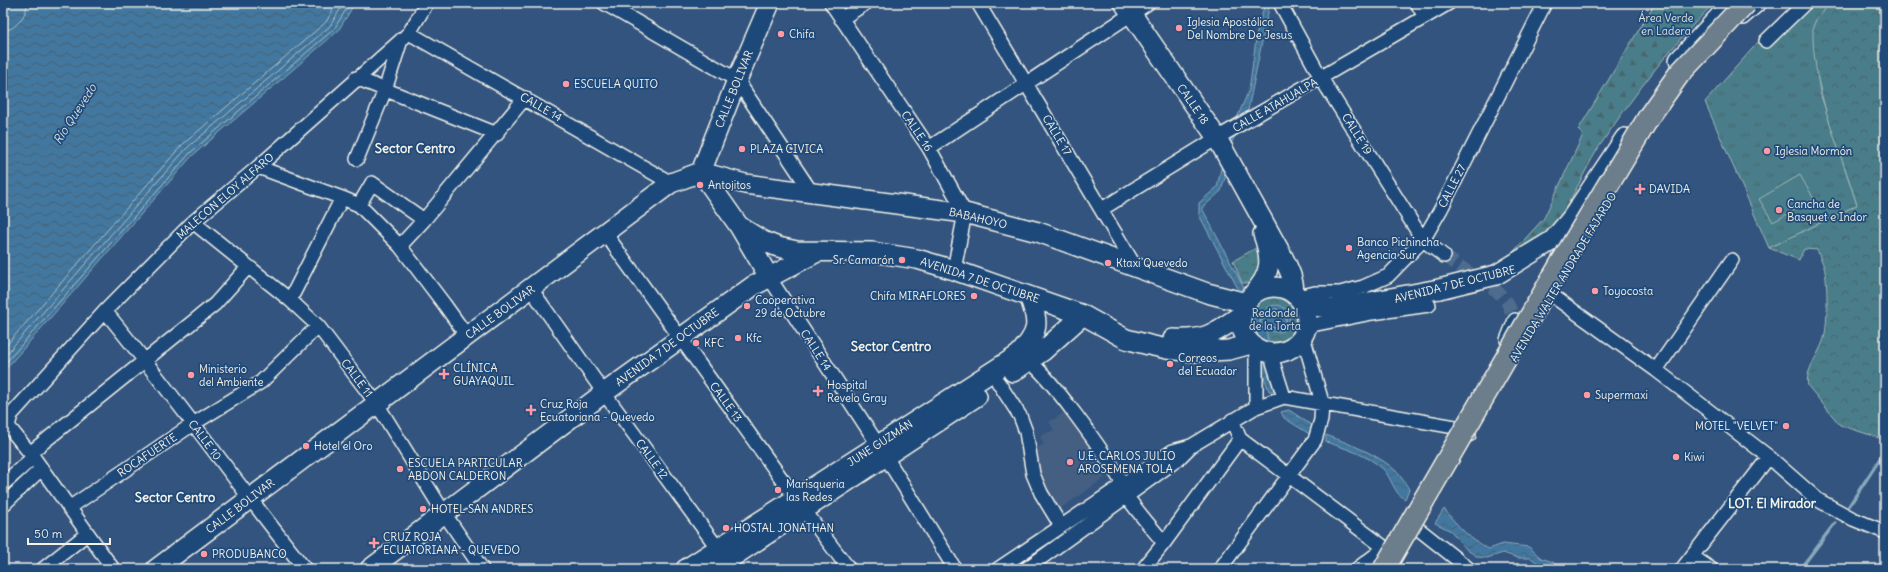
<svg xmlns="http://www.w3.org/2000/svg" width="1888" height="572" font-family="Delius,sans-serif">
<defs>
<pattern id="grass-tufts" width="24" height="20" patternUnits="userSpaceOnUse"><rect width="24" height="20" fill="#4a7d89"/><path d="M3 7l-1-3M5 7V3M7 7l1-3M15 17l-1-3M17 17v-4M19 17l1-3" fill="none" stroke="#4a656b"/></pattern>
<pattern id="forest-firs" width="22" height="20" patternUnits="userSpaceOnUse"><rect width="22" height="20" fill="#4a7d89"/><path d="M5 1l3.5 6h-7zM16 11l3.5 6h-7z" fill="#4a656b"/></pattern>
<pattern id="park-crowns" width="20" height="18" patternUnits="userSpaceOnUse"><rect width="20" height="18" fill="#4a7d89"/><path d="M2 6a3 3 0 1 1 6 0M12 15a3 3 0 1 1 6 0" fill="none" stroke="#4a656b"/></pattern>
<pattern id="water-waves" width="16" height="10" patternUnits="userSpaceOnUse"><rect width="16" height="10" fill="#42779f"/><path d="M0 5q4-4 8 0t8 0" fill="none" stroke="#466072"/></pattern>
</defs>
<rect width="100%" height="100%" fill="#33547e"/>
<filter id="ink" filterUnits="userSpaceOnUse"><feTurbulence type="fractalNoise" baseFrequency=".025" numOctaves="2"/><feDisplacementMap in="SourceGraphic" scale="8" xChannelSelector="R" yChannelSelector="G"/><feConvolveMatrix kernelMatrix="1 2 1 2 8 2 1 2 1" color-interpolation-filters="sRGB"/></filter>
<g filter="url(#ink)">
<path fill="#455e83" d="M1068 410 1110 474 1057 511 1038 473 1034 448 1044 445 1040 436 1054 430 1049 422Z"/>
<path fill="url(#grass-tufts)" stroke="#9fb7b8" d="M1797 3H1829L1816 20 1813 27 1817 73 1820 93 1857 205 1769 248 1705 102 1776 22Z"/>
<path fill="url(#forest-firs)" stroke="#9fb7b8" d="M1655 3H1714C1672 45 1636 92 1603 141 1582 171 1569 214 1541 238 1531 247 1516 254 1505 261L1544 218 1583 135 1578 130Z"/>
<path fill="url(#park-crowns)" stroke="#9fb7b8" d="M1829 3H1885V440L1840 425 1808 386C1804 370 1820 354 1824 338 1828 324 1828 280 1824 267 1822 261 1819 255 1817 250L1804 249 1799 260 1769 248 1857 205C1840 148 1811 86 1813 27L1816 20Z
M1256 248C1261 264 1261 271 1250 283H1242L1233 261Z
M1252 319a23 23 0 1 1 46 0a23 23 0 1 1-46 0Z"/>
<path fill="#4a7d89" stroke="#9fb7b8" d="M1800 175 1814 199 1773 222 1759 199Z"/>
<path fill="url(#water-waves)" stroke="#89a8bc" d="M13 3H355L338 31 192 156 3 372V18Z
M1265 3H1270L1248 110 1227 152 1225 178 1221 191 1202 208 1248 296 1262 318 1267 308C1295 293 1299 345 1266 329L1269 346V367L1282 391H1269L1261 369 1260 345 1255 321 1199 215V203L1217 187 1227 141 1249 90 1257 32Z
M1289 410 1313 426 1311 435 1284 418 1281 412Z
M1326 435C1348 443 1380 455 1396 471 1401 476 1405 483 1409 489L1405 499C1393 493 1392 478 1383 469 1368 455 1344 448 1326 442Z
M1444 509C1457 525 1471 541 1489 549L1503 544 1529 547 1541 558 1553 562 1560 569H1545L1531 558H1518L1503 553 1487 558 1478 557 1467 550 1451 531 1435 523Z"/>
<g fill="none" stroke-linecap="round" stroke-linejoin="round">
<path stroke="#adc0cb" stroke-width="1" d="M3 31C16 30 27 15 27 3
M1276 309 1285 314C1288 321 1285 327 1278 329L1268 326 1261 328 1260 321C1268 319 1267 311 1276 309Z
M3 349 182 145 326 22 337 3
M3 358 186 149 330 26 344 3
M3 366 190 153 334 29 350 3"/>
<path stroke="#89a8bc" stroke-width="3.5" d="M1849 506 1885 451
M1800 569 1835 523"/>
<path stroke="#506c8e" stroke-width="13" stroke-dasharray="13 6" stroke-linecap="butt" d="M1444 256 1499 293 1507 302 1515 320"/>
<defs>
<path id="street" d="M604 3 737 80 812 193
M831 3 929 148 965 213 954 270
M978 3 1136 268
M1280 3 1321 78 1423 240 1444 256
M1417 3 1425 17
M1743 18 1760 3
M841 19 866 3
M409 33 671 183
M1766 41 1805 3
M356 78 497 134
M929 148 1148 3
M357 159 385 90 401 40
M258 167 342 198 290 300
M342 198 359 205 400 246 444 304 467 336
M359 205 372 183 424 220
M1102 209 1217 138 1449 3
M193 222 290 300 318 326 377 404 444 513 482 569
M605 233 804 510 849 569
M400 246 424 220 525 98
M769 277 886 457 955 569
M531 289 604 393 733 569
M1553 296 1656 370 1769 457 1818 500 1853 519 1885 532
M1298 297 1315 293H1340L1363 287 1388 276 1423 240 1441 209 1545 3
M105 311C174 395 237 484 305 569
M1307 326 1372 313 1429 305
M1507 340 1515 320
M1256 348V407
M1270 353 1284 397
M1023 357C1046 368 1108 459 1123 484 1125 488 1125 494 1128 498 1139 514 1152 528 1164 543
M1656 370 1732 260
M998 382 1020 416 1026 432 1033 474 1041 493 1061 526
M1232 420 1240 439 1385 548 1357 569
M1191 446 1256 407 1284 397 1455 427 1469 435
M30 453 215 304 248 267
M3 484 28 462 34 458
M3 505 41 469
M69 508 193 424 261 382 318 326
M1416 527 1469 569
M1692 556 1711 569
M43 569 87 534
M113 569 34 458 8 426 11 415 105 311 193 222 258 167 409 33 427 3
M998 569 1173 451 1191 446 1178 459 1026 569
M1143 569 1164 543 1240 439
M1220 569 1315 440 1321 420 1322 402 1303 336
M1682 569 1769 457"/>
<path id="secondary" d="M1124 3 1217 138 1283 257C1289 270 1294 279 1294 293
M1679 60 1732 3
M701 172 745 184 965 213 1038 232 1207 293 1246 303
M701 172 739 226 769 277
M739 226 763 241 778 247 797 251 872 252 917 259 954 270 1083 315 1126 339 1149 345 1167 349 1195 352 1229 350 1251 344
M1496 275 1553 240 1571 219 1625 138
M1241 320a33 33 0 1 1 66 0a33 33 0 1 1-66 0Z
M1253 294C1272 274 1272 259 1263 234
M1301 299 1320 307 1332 309 1439 289
M1173 339C1206 341 1215 333 1241 315
M1013 372 1043 351 1083 315
M156 569 671 183 701 172 737 80 770 3
M370 569 604 393 753 286 817 252
M686 569 1018 355C1039 333 1040 324 1029 296
M714 569 977 396"/>
</defs>
<use href="#street" stroke="#f4f1e8" stroke-width="16"/>
<use href="#secondary" stroke="#f4f1e8" stroke-width="22"/>
<use href="#street" stroke="#1f4a7a" stroke-width="13"/>
<use href="#secondary" stroke="#1f4a7a" stroke-width="19"/>
<defs>
<path id="secondary-bridge" d="M1439 289 1496 275"/>
<path id="primary-bridge" d="M1384 569 1560 265 1650 115 1679 74 1746 3"/>
</defs>
<use href="#secondary-bridge" stroke="#f4f1e8" stroke-width="22" stroke-linecap="butt"/>
<use href="#primary-bridge" stroke="#f4f1e8" stroke-width="24" stroke-linecap="butt"/>
<use href="#secondary-bridge" stroke="#1f4a7a" stroke-width="19"/>
<use href="#primary-bridge" stroke="#6c7d8b" stroke-width="21"/>
</g>
</g>
<g fill="#ff9aa2" stroke="#1f4a7a" stroke-width="1.5">
<circle cx="1179" cy="28" r="4"/>
<circle cx="781" cy="34" r="4"/>
<circle cx="566" cy="84" r="4"/>
<circle cx="742" cy="149" r="4"/>
<circle cx="1767" cy="151" r="4"/>
<circle cx="700" cy="185" r="4"/>
<path d="M1638 183h4v4h4v4h-4v4h-4v-4h-4v-4h4z"/>
<circle cx="1779" cy="210" r="4"/>
<circle cx="1349" cy="248" r="4"/>
<circle cx="902" cy="260" r="4"/>
<circle cx="1108" cy="263" r="4"/>
<circle cx="1595" cy="291" r="4"/>
<circle cx="974" cy="296" r="4"/>
<circle cx="747" cy="306" r="4"/>
<circle cx="738" cy="338" r="4"/>
<circle cx="696" cy="343" r="4"/>
<circle cx="1170" cy="364" r="4"/>
<path d="M442 368h4v4h4v4h-4v4h-4v-4h-4v-4h4z"/>
<circle cx="191" cy="375" r="4"/>
<path d="M816 385h4v4h4v4h-4v4h-4v-4h-4v-4h4z"/>
<circle cx="1587" cy="395" r="4"/>
<path d="M529 404h4v4h4v4h-4v4h-4v-4h-4v-4h4z"/>
<circle cx="1786" cy="426" r="4"/>
<circle cx="306" cy="446" r="4"/>
<circle cx="1676" cy="457" r="4"/>
<circle cx="1070" cy="462" r="4"/>
<circle cx="400" cy="469" r="4"/>
<circle cx="778" cy="490" r="4"/>
<circle cx="423" cy="509" r="4"/>
<circle cx="726" cy="528" r="4"/>
<path d="M372 537h4v4h4v4h-4v4h-4v-4h-4v-4h4z"/>
<circle cx="204" cy="554" r="4"/>
</g>
<g text-anchor="middle" stroke-width="3.5" stroke-linejoin="round" paint-order="stroke">
<g font-size="11" fill="#dae0da" stroke="#1f4a7a">
<text x="1666" y="22">Área Verde<tspan x="1666" dy="13">en Ladera</tspan></text>
<text x="1275" y="317">Redondel<tspan x="1275" dy="13">de la Torta</tspan></text>
</g>
<g font-size="11" fill="#f4f1e8" stroke="#1f4a7a" text-anchor="start">
<text x="1187" y="26">Iglesia Apostólica<tspan x="1187" dy="13">Del Nombre De Jesus</tspan></text>
<text x="789" y="38">Chifa</text>
<text x="574" y="88">ESCUELA QUITO</text>
<text x="750" y="153">PLAZA CIVICA</text>
<text x="1775" y="155">Iglesia Mormón</text>
<text x="708" y="189">Antojitos</text>
<text x="1649" y="193">DAVIDA</text>
<text x="1787" y="208">Cancha de<tspan x="1787" dy="13">Basquet e Indor</tspan></text>
<text x="1357" y="246">Banco Pichincha<tspan x="1357" dy="13">Agencia Sur</tspan></text>
<text x="894" y="264" text-anchor="end">Sr. Camarón</text>
<text x="1116" y="267">Ktaxi Quevedo</text>
<text x="1603" y="295">Toyocosta</text>
<text x="966" y="300" text-anchor="end">Chifa MIRAFLORES</text>
<text x="755" y="304">Cooperativa<tspan x="755" dy="13">29 de Octubre</tspan></text>
<text x="746" y="342">Kfc</text>
<text x="704" y="347">KFC</text>
<text x="1178" y="362">Correos<tspan x="1178" dy="13">del Ecuador</tspan></text>
<text x="453" y="372">CLÍNICA<tspan x="453" dy="13">GUAYAQUIL</tspan></text>
<text x="199" y="373">Ministerio<tspan x="199" dy="13">del Ambiente</tspan></text>
<text x="827" y="389">Hospital<tspan x="827" dy="13">Revelo Gray</tspan></text>
<text x="1595" y="399">Supermaxi</text>
<text x="540" y="408">Cruz Roja<tspan x="540" dy="13">Ecuatoriana - Quevedo</tspan></text>
<text x="1778" y="430" text-anchor="end">MOTEL "VELVET"</text>
<text x="314" y="450">Hotel el Oro</text>
<text x="1078" y="460">U.E. CARLOS JULIO<tspan x="1078" dy="13">AROSEMENA TOLA</tspan></text>
<text x="1684" y="461">Kiwi</text>
<text x="408" y="467">ESCUELA PARTICULAR<tspan x="408" dy="13">ABDON CALDERON</tspan></text>
<text x="786" y="488">Marisqueria<tspan x="786" dy="13">las Redes</tspan></text>
<text x="431" y="513">HOTEL SAN ANDRES</text>
<text x="734" y="532">HOSTAL JONATHAN</text>
<text x="383" y="541">CRUZ ROJA<tspan x="383" dy="13">ECUATORIANA - QUEVEDO</tspan></text>
<text x="212" y="558">PRODUBANCO</text>
</g>
<g font-size="11" fill="#f4f1e8" stroke="#1f4a7a">
<text transform="translate(734 89) rotate(-68)" y="4">CALLE BOLIVAR</text>
<text transform="translate(1193 104) rotate(55)" y="4">CALLE 18</text>
<text transform="translate(1275 105) rotate(-30)" y="4">CALLE ATAHUALPA</text>
<text transform="translate(541 107) rotate(30)" y="4">CALLE 14</text>
<text transform="translate(917 131) rotate(56)" y="4">CALLE 16</text>
<text transform="translate(1357 134) rotate(58)" y="4">CALLE 19</text>
<text transform="translate(1057 135) rotate(59)" y="4">CALLE 17</text>
<text transform="translate(1452 186) rotate(-63)" y="4">CALLE 27</text>
<text transform="translate(225 196) rotate(-41)" y="4">MALECON ELOY ALFARO</text>
<text transform="translate(978 218) rotate(13)" y="4">BABAHOYO</text>
<text transform="translate(1563 277) rotate(-59)" y="4">AVENIDA WALTER ANDRADE FAJARDO</text>
<text transform="translate(980 280) rotate(18)" y="4">AVENIDA 7 DE OCTUBRE</text>
<text transform="translate(1455 284) rotate(-14)" y="4">AVENIDA 7 DE OCTUBRE</text>
<text transform="translate(500 312) rotate(-36)" y="4">CALLE BOLIVAR</text>
<text transform="translate(667 347) rotate(-36)" y="4">AVENIDA 7 DE OCTUBRE</text>
<text transform="translate(816 350) rotate(57)" y="4">CALLE 14</text>
<text transform="translate(357 378) rotate(53)" y="4">CALLE 11</text>
<text transform="translate(726 402) rotate(54)" y="4">CALLE 13</text>
<text transform="translate(205 440) rotate(53)" y="4">CALLE 10</text>
<text transform="translate(880 443) rotate(-33)" y="4">JUNE GUZMÁN</text>
<text transform="translate(147 455) rotate(-34)" y="4">ROCAFUERTE</text>
<text transform="translate(652 459) rotate(54)" y="4">CALLE 12</text>
<text transform="translate(240 506) rotate(-37)" y="4">CALLE BOLIVAR</text>
</g>
<g font-size="12" font-style="italic" fill="#d9dfdd" stroke="#1f4a7a">
<text transform="translate(75 114) rotate(-57)" y="4">Río Quevedo</text>
</g>
<g font-size="13" font-weight="bold" fill="#f4f1e8" stroke="#1f4a7a">
<text x="415" y="153">Sector Centro</text>
<text x="891" y="351">Sector Centro</text>
<text x="175" y="502">Sector Centro</text>
<text x="1772" y="508">LOT. El Mirador</text>
</g>
</g>
<rect width="1888" height="572" fill="none" stroke="#1f4a7a" stroke-width="16"/>
<rect x="8" y="8" width="1872" height="556" fill="none" stroke="#f4f1e8" stroke-width="1.5" filter="url(#ink)"/>
<path d="M28 538v6h82v-6" fill="none" stroke="#f4f1e8" stroke-width="2"/>
<text x="34" y="538" font-size="12" fill="#f4f1e8" stroke="#1f4a7a" stroke-width="3" paint-order="stroke">50 m</text>
</svg>
